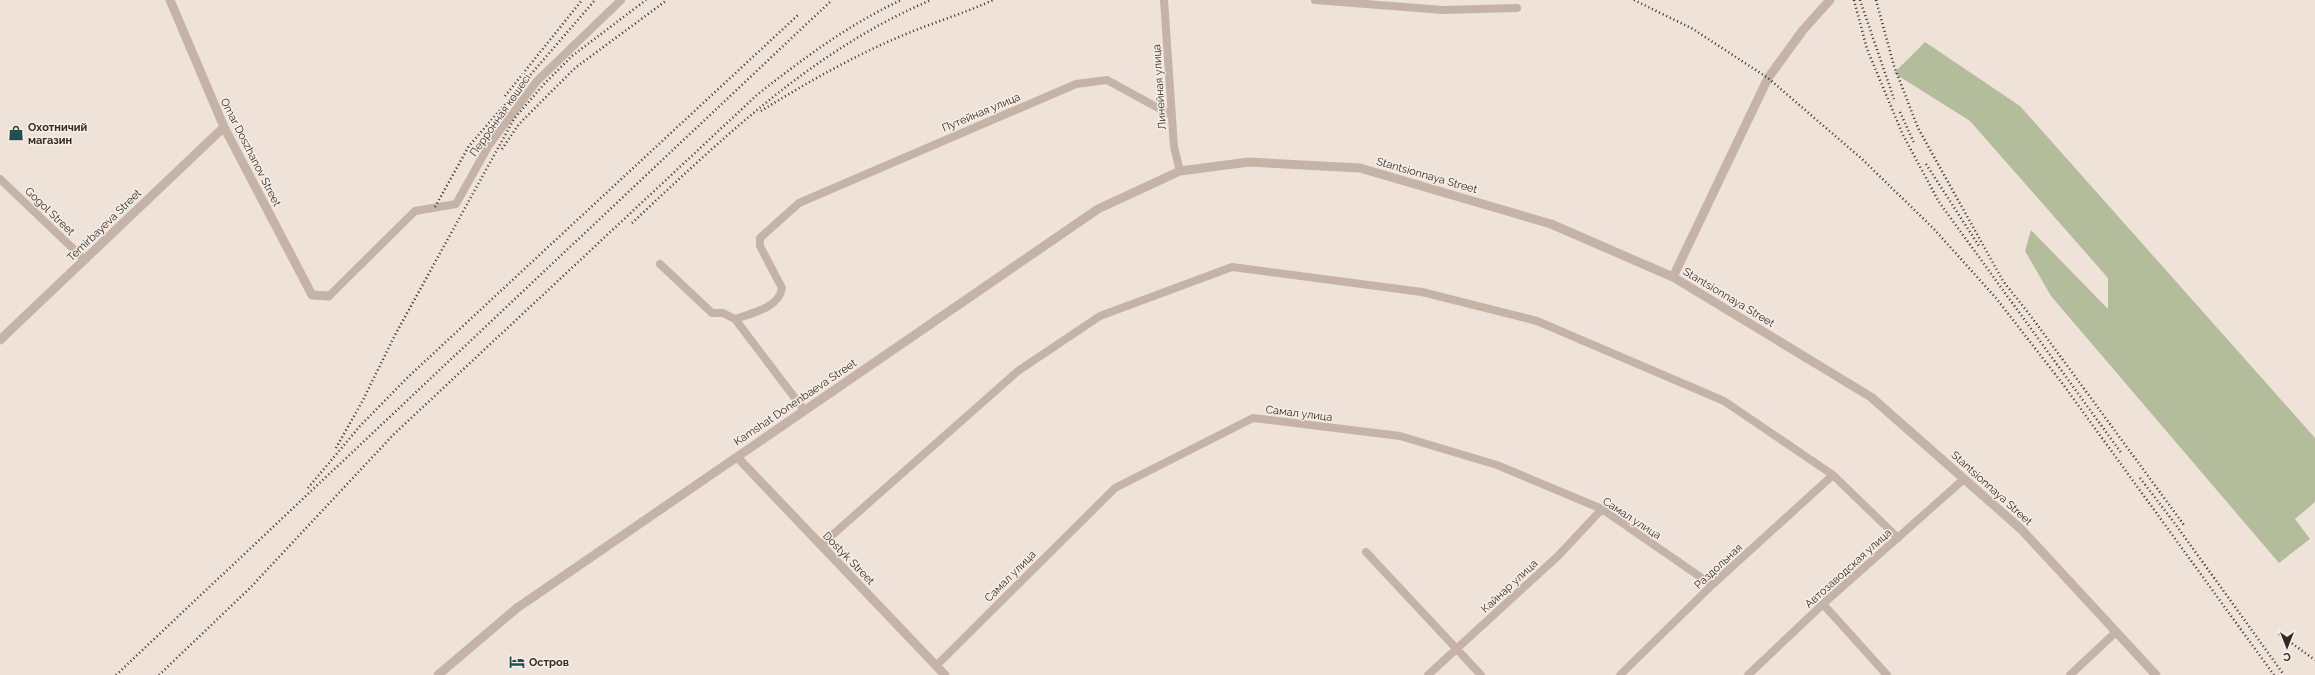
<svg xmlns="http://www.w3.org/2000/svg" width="2315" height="675" font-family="Raleway,sans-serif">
<rect width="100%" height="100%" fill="#efe3d9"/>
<path fill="#b3bc9b" d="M1925 42 2020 106 2315 438V502L2295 519 2310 539 2279 563 2051 296 2025 251 2031 230 2108 309V278L1970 121 1894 73Z"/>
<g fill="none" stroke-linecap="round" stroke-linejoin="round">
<path stroke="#c5b3a7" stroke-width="8" d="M1164 0 1174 147 1180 171
M1315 0 1443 10 1517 8
M0 179 85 260
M660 264 712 313H723L735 319 804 410
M329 296 415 211 456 204 489 145 537 81 621 0
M735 319C752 313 779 308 782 288L760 246V238L799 203 1076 84 1107 80 1171 115
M821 545 1018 371 1100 316 1232 267 1422 292 1537 321 1724 401 1833 475 1898 538
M1366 552 1481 675
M1823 604 1887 675
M936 666 1115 488 1253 418 1400 436 1497 465 1602 509 1712 585
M1428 675 1558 556 1602 509
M1620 675 1712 585 1833 475
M1748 675 1823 604 1964 479
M2070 675 2116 632"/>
<path stroke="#c5b3a7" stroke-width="9" d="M170 0 224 127 312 295 329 296
M1673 277 1768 78 1803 30 1830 0
M0 340 224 127
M737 457 945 675
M438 675 517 608 1098 209 1180 171 1249 162 1360 168 1551 224 1673 277 1871 397 2021 529 2156 675"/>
<path stroke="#322a27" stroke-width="2.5" stroke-dasharray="1 3" stroke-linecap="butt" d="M1634 0 1693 29 1768 78 1862 159 1933 228 1996 298 2062 383 2274 675
M1854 0 1867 49 1903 135 1939 202 2122 454
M1860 0 1894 99
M1876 0 1894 66 1918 128 2003 281 2030 315 2184 525
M505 96 582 0
M761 111C808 82 855 55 906 34 935 22 965 13 993 0
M1900 112 1914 143
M502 149 519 124 575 68 667 0
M1926 164 1979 246
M435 207 469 146 595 0
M632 223C723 138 813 50 931 0
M336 448 363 400 395 335 514 119 544 84 572 56 646 0
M2140 478 2176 525 2284 675
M308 488 360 426 408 377 798 15
M2279 634 2315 660
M116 675 832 0
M159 675 250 588 394 434 758 94C804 58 848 25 901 0"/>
</g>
<defs>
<symbol id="shop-bare" viewBox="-9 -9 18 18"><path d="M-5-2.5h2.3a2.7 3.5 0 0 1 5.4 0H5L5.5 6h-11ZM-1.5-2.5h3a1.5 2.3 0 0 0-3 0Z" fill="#205050" stroke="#f7eee5" stroke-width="2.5" paint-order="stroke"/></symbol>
<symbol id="hotel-bare" viewBox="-9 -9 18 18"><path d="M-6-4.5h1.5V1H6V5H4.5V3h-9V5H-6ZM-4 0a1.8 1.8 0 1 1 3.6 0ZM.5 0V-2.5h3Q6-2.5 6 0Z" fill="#205050" stroke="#f7eee5" stroke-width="2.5" paint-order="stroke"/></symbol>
</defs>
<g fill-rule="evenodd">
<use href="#shop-bare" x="5" y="122" width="22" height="22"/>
<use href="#hotel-bare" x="506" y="651" width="22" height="22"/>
</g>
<g text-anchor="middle" stroke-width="3" stroke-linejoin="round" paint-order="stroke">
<g font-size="11" fill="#322a27" stroke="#f7eee5">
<text transform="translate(1159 87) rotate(-94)" y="4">Линейная улица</text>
<text transform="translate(981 112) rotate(-23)" y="4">Путейная улица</text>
<text transform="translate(500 115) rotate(-55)" y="4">Перронная көшесі</text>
<text transform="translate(251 152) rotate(63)" y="4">Omar Doszhanov Street</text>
<text transform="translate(1427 175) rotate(16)" y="4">Stantsionnaya Street</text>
<text transform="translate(50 211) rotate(44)" y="4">Gogol Street</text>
<text transform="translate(104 225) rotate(-44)" y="4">Temirbayeva Street</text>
<text transform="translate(1729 297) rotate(31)" y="4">Stantsionnaya Street</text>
<text transform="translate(795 402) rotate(-34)" y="4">Kamshat Donenbaeva Street</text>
<text transform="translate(1299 413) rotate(7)" y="4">Самал улица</text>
<text transform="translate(1992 488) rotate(42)" y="4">Stantsionnaya Street</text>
<text transform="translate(1632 518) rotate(33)" y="4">Самал улица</text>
<text transform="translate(849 558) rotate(46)" y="4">Dostyk Street</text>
<text transform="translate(1718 566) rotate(-43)" y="4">Раздольная</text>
<text transform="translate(1848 568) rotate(-42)" y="4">Автозаводская улица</text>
<text transform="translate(1010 576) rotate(-45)" y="4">Самал улица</text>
<text transform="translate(1509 586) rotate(-43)" y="4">Кайнар улица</text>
</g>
<g font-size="11" font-weight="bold" fill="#322a27" stroke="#f7eee5" text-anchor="start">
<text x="28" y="131">Охотничий<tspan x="28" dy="13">магазин</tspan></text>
<text x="529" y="666">Остров</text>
</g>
</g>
<g transform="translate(2287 647) rotate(180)" stroke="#f7eee5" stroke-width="3" paint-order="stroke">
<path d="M0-3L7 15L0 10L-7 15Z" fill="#322a27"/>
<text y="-6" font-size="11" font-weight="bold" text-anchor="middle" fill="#322a27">С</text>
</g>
</svg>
